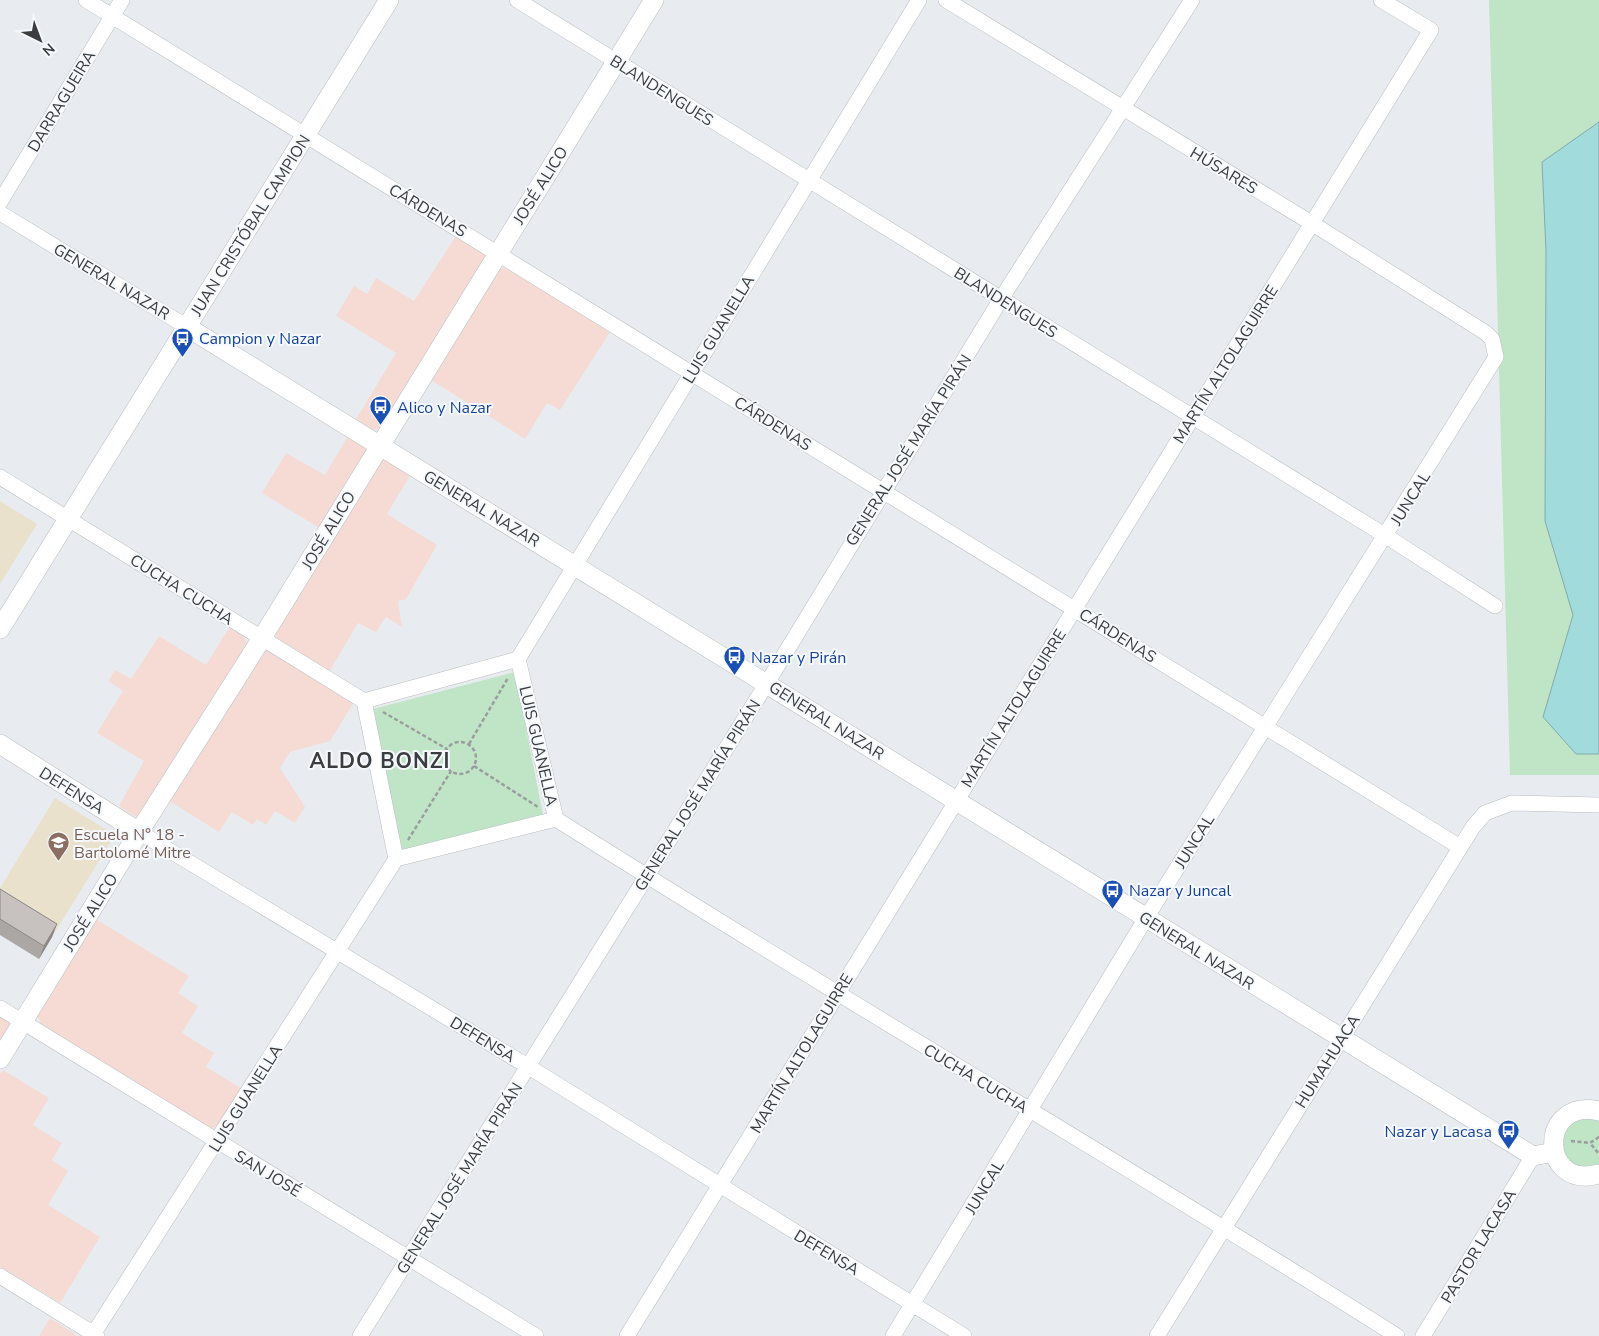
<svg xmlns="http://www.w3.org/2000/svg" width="1599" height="1336" font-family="'Nunito Sans',sans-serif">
<rect width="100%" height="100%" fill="#e8ecf0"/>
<path fill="#f5dbd4" d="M456 236 482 251 486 256 485 263 380 429 369 430 355 421 396 353 336 316 354 286 367 294 376 278 414 301Z
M503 268 509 269 610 332 560 410 547 403 525 439 428 378 498 270Z
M349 434 366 446 367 453 321 529 262 493 286 453 325 475Z
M382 459H386L411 474 387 514 437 545 406 599 398 601 402 627 386 617 376 632 358 623 329 672 278 640 275 633Z
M229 628 243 636 248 644 141 816H135L119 806 144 761 97 733 123 691 108 681 115 670 131 679 159 636 206 665Z
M265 651 271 652 354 702 330 741 290 752 280 768 305 807 295 823 275 811 266 825 257 819 253 825 232 812 219 832 168 800 259 654Z
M94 918 189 976 178 993 198 1006 182 1033 214 1053 206 1067 241 1088 220 1123 213 1128 208 1127 42 1026 36 1013Z
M0 1016 10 1024 9 1032 0 1047Z
M3 1070 49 1098 33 1125 62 1143 52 1160 68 1171 48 1205 100 1237 60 1303 0 1267V1074Z
M50 1318 74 1333 76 1336H39Z"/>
<path fill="#eae1cc" d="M0 501 37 524 0 584Z
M55 798 115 835 52 937 0 905V888Z"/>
<path fill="#c0e4c6" d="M1489 0H1599V775H1510Z
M515 672 543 815 402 850 373 709Z
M1576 1117 1599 1118V1167L1576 1168 1563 1155 1560 1137Z"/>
<path fill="#a1dbdb" stroke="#82abac" d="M1599 122V754H1576L1543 717 1573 615 1545 521 1546 251 1542 162Z"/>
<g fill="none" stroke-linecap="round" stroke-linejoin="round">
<defs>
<path id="minor" d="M86 0 1460 847
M517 0 1386 536 1495 606
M0 202 122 0
M0 213 187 327
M0 477 364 701
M518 659 556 819
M364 701 518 659 919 0
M364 701 396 859
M556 819C834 995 1119 1160 1397 1336
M139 832 529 1067 964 1336
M0 1008 536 1336
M0 1276 97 1336
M92 1336 396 859 556 819
M360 1336 767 683 1001 299 1192 0
M627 1336 1431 30 1381 0
M893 1336 1146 918 1496 357 1492 339 1486 333 1313 224 946 0
M1157 1336 1473 827 1485 813 1512 803 1599 805
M1423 1336 1533 1156"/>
<path id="tertiary" d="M187 327 1533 1156 1554 1152
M0 629 389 0
M0 744 139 832
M0 1059 139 832 262 638 654 0
M1599 1111C1538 1097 1539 1191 1599 1174"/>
</defs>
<use href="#minor" stroke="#b8bcc0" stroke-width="16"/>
<use href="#tertiary" stroke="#b8bcc0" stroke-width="20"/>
<path stroke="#9a9d9f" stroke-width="2.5" stroke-dasharray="4 2.5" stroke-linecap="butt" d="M383 712 447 749
M444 758a16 16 0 1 1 32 0a16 16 0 1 1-32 0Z
M469 744 508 678
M474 766 538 807
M408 840 451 771
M1599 1137 1590 1143 1599 1154
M1571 1141 1590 1143"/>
<use href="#minor" stroke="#fff" stroke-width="15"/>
<use href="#tertiary" stroke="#fff" stroke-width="19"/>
</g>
<path fill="#aba7a4" d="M0 889 57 924 52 937 39 959 0 935Z"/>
<path fill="#8b8886" d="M57 924 52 937 39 959 44 946Z"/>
<path fill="#c7c2bf" stroke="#8b8886" d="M0 889 57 924 44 946 0 919Z"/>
<defs>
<symbol id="bus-pin" viewBox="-11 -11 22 30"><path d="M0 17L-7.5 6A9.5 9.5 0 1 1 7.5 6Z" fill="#1a4fb4" stroke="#f5f9fd"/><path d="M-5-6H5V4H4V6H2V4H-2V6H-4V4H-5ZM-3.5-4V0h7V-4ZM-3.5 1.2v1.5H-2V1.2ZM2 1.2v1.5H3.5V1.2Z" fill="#fff"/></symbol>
<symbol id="school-pin" viewBox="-11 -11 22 30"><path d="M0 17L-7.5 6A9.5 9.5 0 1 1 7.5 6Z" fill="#8d6e63" stroke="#f5f9fd"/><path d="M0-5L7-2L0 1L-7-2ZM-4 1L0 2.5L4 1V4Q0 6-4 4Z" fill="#fff"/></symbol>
</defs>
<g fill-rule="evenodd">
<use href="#bus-pin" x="170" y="326" width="25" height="34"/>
<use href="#bus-pin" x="368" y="394" width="25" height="34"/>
<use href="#bus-pin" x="722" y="644" width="25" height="34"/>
<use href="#school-pin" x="46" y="830" width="25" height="34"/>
<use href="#bus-pin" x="1100" y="878" width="25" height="34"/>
<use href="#bus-pin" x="1496" y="1118" width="25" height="34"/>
</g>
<g text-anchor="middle" stroke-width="4" stroke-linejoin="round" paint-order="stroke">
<g font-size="16" fill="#3a3c3d" stroke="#f5f9fd">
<text transform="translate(662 90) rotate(32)" y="6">BLANDENGUES</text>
<text transform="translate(61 101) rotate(-59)" y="6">DARRAGUEIRA</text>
<text transform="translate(1224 170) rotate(31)" y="6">HÚSARES</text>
<text transform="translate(540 185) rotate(-58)" y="6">JOSÉ ALICO</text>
<text transform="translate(428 210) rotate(31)" y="6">CÁRDENAS</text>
<text transform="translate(250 225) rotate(-58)" y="6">JUAN CRISTÓBAL CAMPION</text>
<text transform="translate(112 281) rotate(31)" y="6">GENERAL NAZAR</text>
<text transform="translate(1006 302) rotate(32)" y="6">BLANDENGUES</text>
<text transform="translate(718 329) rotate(-59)" y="6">LUIS GUANELLA</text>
<text transform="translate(1225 364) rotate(-58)" y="6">MARTÍN ALTOLAGUIRRE</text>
<text transform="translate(773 423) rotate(32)" y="6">CÁRDENAS</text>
<text transform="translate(908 450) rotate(-58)" y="6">GENERAL JOSÉ MARÍA PIRÁN</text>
<text transform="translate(1410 498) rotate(-58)" y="6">JUNCAL</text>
<text transform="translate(482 508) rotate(31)" y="6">GENERAL NAZAR</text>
<text transform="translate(328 530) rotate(-59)" y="6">JOSÉ ALICO</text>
<text transform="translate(182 589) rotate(32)" y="6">CUCHA CUCHA</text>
<text transform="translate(1118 635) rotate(32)" y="6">CÁRDENAS</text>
<text transform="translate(1013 708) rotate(-58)" y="6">MARTÍN ALTOLAGUIRRE</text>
<text transform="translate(827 720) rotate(32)" y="6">GENERAL NAZAR</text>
<text transform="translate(539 746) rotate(77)" y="6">LUIS GUANELLA</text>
<text transform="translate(72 790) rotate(32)" y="6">DEFENSA</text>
<text transform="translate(697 795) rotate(-58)" y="6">GENERAL JOSÉ MARÍA PIRÁN</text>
<text transform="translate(1194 841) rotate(-58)" y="6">JUNCAL</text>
<text transform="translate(90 912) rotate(-58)" y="6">JOSÉ ALICO</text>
<text transform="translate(1197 950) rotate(32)" y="6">GENERAL NAZAR</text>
<text transform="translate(483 1039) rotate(31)" y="6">DEFENSA</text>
<text transform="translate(801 1053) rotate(-59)" y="6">MARTÍN ALTOLAGUIRRE</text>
<text transform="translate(1327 1061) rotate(-58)" y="6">HUMAHUACA</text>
<text transform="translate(976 1078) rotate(31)" y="6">CUCHA CUCHA</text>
<text transform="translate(245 1098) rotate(-58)" y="6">LUIS GUANELLA</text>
<text transform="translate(268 1173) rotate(31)" y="6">SAN JOSÉ</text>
<text transform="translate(459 1178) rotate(-58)" y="6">GENERAL JOSÉ MARÍA PIRÁN</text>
<text transform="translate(984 1187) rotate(-59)" y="6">JUNCAL</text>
<text transform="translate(1478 1246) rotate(-59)" y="6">PASTOR LACASA</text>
<text transform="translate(827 1252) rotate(31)" y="6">DEFENSA</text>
</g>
<g font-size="16" fill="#164399" stroke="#f5f9fd" text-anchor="start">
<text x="199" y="344">Campion y Nazar</text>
<text x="397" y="413">Alico y Nazar</text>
<text x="751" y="663">Nazar y Pirán</text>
<text x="1129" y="896">Nazar y Juncal</text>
<text x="1492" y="1137" text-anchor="end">Nazar y Lacasa</text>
</g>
<g font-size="16" fill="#785e54" stroke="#f5f9fd" text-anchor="start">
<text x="74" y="840">Escuela N° 18 -<tspan x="74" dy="18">Bartolomé Mitre</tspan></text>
</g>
<g font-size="21" font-weight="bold" letter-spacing="1" fill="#3a3c3d" stroke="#f5f9fd">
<text x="380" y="768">ALDO BONZI</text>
</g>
</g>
<g transform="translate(40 40) rotate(138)" stroke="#f5f9fd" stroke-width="4" paint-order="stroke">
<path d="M0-4L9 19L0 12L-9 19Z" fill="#3a3c3d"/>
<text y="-8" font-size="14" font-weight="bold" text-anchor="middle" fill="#3a3c3d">N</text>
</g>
</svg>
